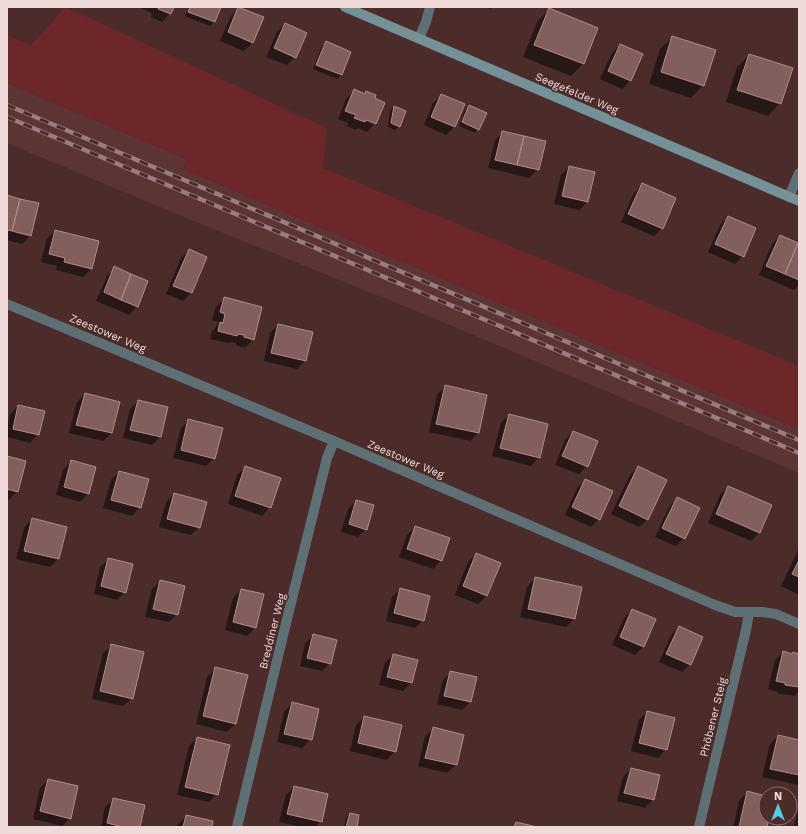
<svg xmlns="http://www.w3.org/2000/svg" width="806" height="834" font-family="'Work Sans',sans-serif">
<rect width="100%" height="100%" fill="#4c2b2b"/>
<path fill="#5c3434" d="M7 83 187 159 183 169 799 429V473L443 322 189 219 7 143Z"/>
<path fill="#6d2629" d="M66 7 327 128 323 168 799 366V429L183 169 187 159 7 83V35L31 45Z"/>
<path fill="#0007" d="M141 7H173L170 13 162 22 151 17 152 13 141 8Z
M189 7H220L214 22 210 26 185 16Z
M482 7H493L491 9Z
M239 8 253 42 244 51 220 41 231 16Z
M549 9 597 28 583 64 571 76 523 57 537 22Z
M285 24 295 57 287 65 266 57 277 32Z
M673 37 703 85 691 98 649 84 660 49Z
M326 43 350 53 341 75 337 79 313 69 322 46Z
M620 45 630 81 622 89 600 79 612 53Z
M750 55 780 103 768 116 726 102 737 67Z
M355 90 364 94 366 92 375 123 367 132 358 128 356 130 347 126 348 123 338 119 346 99Z
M442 95 454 127 446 135 424 125 433 103Z
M394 107 399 127 395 130 388 127 390 111Z
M469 107 478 129 475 133 459 126 465 110Z
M503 132 538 169 529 178 488 168 495 140Z
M569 167 594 173 587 202 579 210 554 204 561 175Z
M642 184 662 228 654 236 621 222 634 193Z
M7 196 30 236 22 244 7 240Z
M728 217 743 256 735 264 708 252 720 225Z
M55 231 91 269 83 277 56 270 57 266 41 262 47 239Z
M780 236 799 244V285L794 290 759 275 772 244Z
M189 250 206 257 191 293 183 301 166 294 181 258Z
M115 268 137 306 129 315 96 301 107 276Z
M224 298 253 340 245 348 236 345V343L230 342 228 343 210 339 212 331 216 327 218 322 212 320 216 307Z
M278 325 305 361 297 369 264 361 270 333Z
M445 387 486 395 478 433 470 441 429 432 437 395Z
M85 394 119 402 111 433 103 441 69 433 77 402Z
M138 401 160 437 152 445 123 438 130 409Z
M18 406 38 434 30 443 7 437V428L10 414Z
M509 415 539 457 531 466 492 456 501 423Z
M189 420 214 458 206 466 173 458 181 428Z
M573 432 587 466 579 474 555 465 565 440Z
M7 457 17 492 9 500 7 499Z
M71 462 88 494 80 502 56 495 63 470Z
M246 467 270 507 262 516 228 504 237 475Z
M638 467 648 519 639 527 611 514 630 475Z
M119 472 140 507 132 516 103 508 111 480Z
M585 480 599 519 591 527 565 515 577 488Z
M728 487 759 533 751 541 708 523 720 495Z
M174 494 199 527 191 535 159 527 166 502Z
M677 498 684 538 676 546 655 537 669 507Z
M356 501 366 529 358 537 341 532 348 509Z
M32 519 65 528 58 559 50 567 16 559 24 528Z
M415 527 441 560 433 569 399 557 407 535Z
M799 548V595L781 586Z
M476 554 487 595 478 604 455 595 468 562Z
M109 559 125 592 117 600 94 594 100 567Z
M535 578 574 619 566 627 520 617 527 587Z
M161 581 177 614 169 622 145 617 152 589Z
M400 589 423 620 415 628 386 621 392 597Z
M241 590 255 628 247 636 225 630 233 598Z
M632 610 654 620 643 647 635 655 612 645 624 618Z
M679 627 690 664 682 672 659 662 671 635Z
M313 635 330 663 322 671 300 666 305 644Z
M112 645 132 698 123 706 92 699 103 653Z
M783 652 792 654 799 655V694L797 693 794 696 785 694 784 695 777 693 778 692 768 689 775 660Z
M393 655 411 683 403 691 379 685 385 663Z
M215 669 235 724 227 732 196 724 207 677Z
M451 672 476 678 470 702 462 710 437 704 443 680Z
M292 703 311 739 302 748 277 742 284 712Z
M647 712 666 749 658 758 631 751 639 720Z
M365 717 395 751 387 760 350 751 356 725Z
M433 728 463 736 456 765 447 773 418 766 425 737Z
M778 736 799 741V785L762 777 770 744Z
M197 738 217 794 209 802 177 795 189 746Z
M631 769 653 800 645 808 617 801 623 777Z
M48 780 70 818 62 826 33 819 40 788Z
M294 787 321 821 315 827H302L279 822 286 795Z
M747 792 766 797V818H768L766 827H733L739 801Z
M114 799 139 827H101L105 807Z
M799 811V827H794L797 813Z
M350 814 355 827H344L346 818Z
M186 816 210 827H177L178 824Z"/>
<path fill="#825e5d" stroke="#b28b89" d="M159 7H174L171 14 158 9Z
M190 7H221L215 22 188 12Z
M238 7 264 17 253 43 228 32Z
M549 8 598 28 584 64 534 45Z
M285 23 307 33 296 58 274 48Z
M672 36 716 50 704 86 661 72Z
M326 41 351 52 342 75 316 65Z
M620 44 643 54 631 81 608 71Z
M749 54 793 68 781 104 737 90Z
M354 89 365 94 366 91 376 95 375 98 385 103 376 124 366 120 365 122 354 118 356 115 345 111Z
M441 94 465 104 455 127 431 117Z
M469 105 487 113 479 130 462 122Z
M394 106 406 111 400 127 391 123Z
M502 131 524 136 517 165 495 160Z
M524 136 546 141 539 170 517 165Z
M569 166 595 172 588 202 562 196Z
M642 183 676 198 663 229 628 214Z
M7 195 20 199 12 231 7 230Z
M20 199 39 203 31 236 12 231Z
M728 216 756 228 744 257 715 244Z
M55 230 99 241 92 269 64 262 65 258 49 254Z
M780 235 798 243 785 274 766 266Z
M798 243H799V280L785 274Z
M189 249 207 257 192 293 173 286Z
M114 266 131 274 121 300 104 292Z
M131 274 148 281 138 307 121 300Z
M224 297 262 307 254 340 244 337V335L238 334 237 336 218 331 220 322 223 323 225 314 220 312Z
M278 324 313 332 306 361 271 353Z
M445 385 487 395 479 433 436 424Z
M85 393 120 402 112 433 76 425Z
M138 400 168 407 161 437 130 430Z
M18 405 45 411 39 435 13 429Z
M509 414 548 424 540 458 500 448Z
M188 419 223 428 215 459 181 450Z
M573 431 598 441 588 467 562 456Z
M7 456 26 461 18 492 7 489Z
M71 460 96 467 89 494 64 487Z
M245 466 281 478 271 508 235 496Z
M638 466 667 480 648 520 619 506Z
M119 471 149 479 141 508 111 500Z
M585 479 613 491 600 520 572 507Z
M728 486 772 505 760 533 716 514Z
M174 493 207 502 200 528 167 519Z
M677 497 700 508 685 539 662 528Z
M356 500 374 505 367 530 349 524Z
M32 518 67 527 59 559 24 551Z
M415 526 450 538 442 561 407 549Z
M476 553 501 563 487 596 463 586Z
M108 558 133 564 126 593 101 586Z
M799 560V577L792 574Z
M535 577 582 587 575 619 528 609Z
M160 580 185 586 178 615 153 609Z
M400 588 430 596 424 621 394 613Z
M241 589 264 594 256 628 233 622Z
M632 609 656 619 644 647 620 637Z
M679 626 703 637 691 665 666 654Z
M313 634 337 640 331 664 307 658Z
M111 644 144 652 133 699 100 691Z
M783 651 792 654 793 652 799 654V687L785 685V683L776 681Z
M393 654 418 660 412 683 387 677Z
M215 667 248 675 236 724 203 716Z
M450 671 477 677 471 702 444 696Z
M292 702 319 709 312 740 284 734Z
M647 711 675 718 667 750 639 743Z
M364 716 402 725 396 752 358 743Z
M433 727 464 735 457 765 425 758Z
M778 735 799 740V775L770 769Z
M197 737 230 745 218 795 185 787Z
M631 768 660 775 654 800 624 793Z
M48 779 78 786 71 819 40 811Z
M294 786 328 794 322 822 287 814Z
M747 791 766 796V818H769L767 827H739Z
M113 798 145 805 140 827H123L107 823Z
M350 813 359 815 357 827H346Z
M186 815 213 821 212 827H183Z
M516 822 537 827H514Z"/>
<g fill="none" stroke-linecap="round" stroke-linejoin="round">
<path stroke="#5f7075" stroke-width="10" d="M419 38 426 22 430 7
M789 197 799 173
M7 304 334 441 715 605 735 612H762L776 614 799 624
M237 827 287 619 327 458 334 441
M699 827 746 630 749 613"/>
<path stroke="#759198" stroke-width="10" d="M345 7 799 201"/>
<defs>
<path id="rail" d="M7 105 799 440
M7 117 799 453"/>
</defs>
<use href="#rail" stroke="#997e7e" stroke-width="4.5"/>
<use href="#rail" stroke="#4c2b2b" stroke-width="3" stroke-dasharray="9" stroke-linecap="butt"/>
</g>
<g text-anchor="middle" stroke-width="3.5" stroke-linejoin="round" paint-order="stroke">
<g font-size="11" fill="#efdad9" stroke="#4c2b2b">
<text transform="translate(577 93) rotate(23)" y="4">Seegefelder Weg</text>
<text transform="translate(108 333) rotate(23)" y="4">Zeestower Weg</text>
<text transform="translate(406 459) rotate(23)" y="4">Zeestower Weg</text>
<text transform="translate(272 631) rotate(-76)" y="4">Breddiner Weg</text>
<text transform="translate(713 717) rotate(-76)" y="4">Phöbener Steig</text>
</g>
</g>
<rect width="806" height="834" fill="none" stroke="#efdad9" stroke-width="16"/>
<g transform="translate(778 806)"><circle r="19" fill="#4c2b2b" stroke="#8d7171"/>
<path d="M0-3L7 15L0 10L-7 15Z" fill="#57c9e2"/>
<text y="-6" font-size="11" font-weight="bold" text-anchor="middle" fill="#efdad9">N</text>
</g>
</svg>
